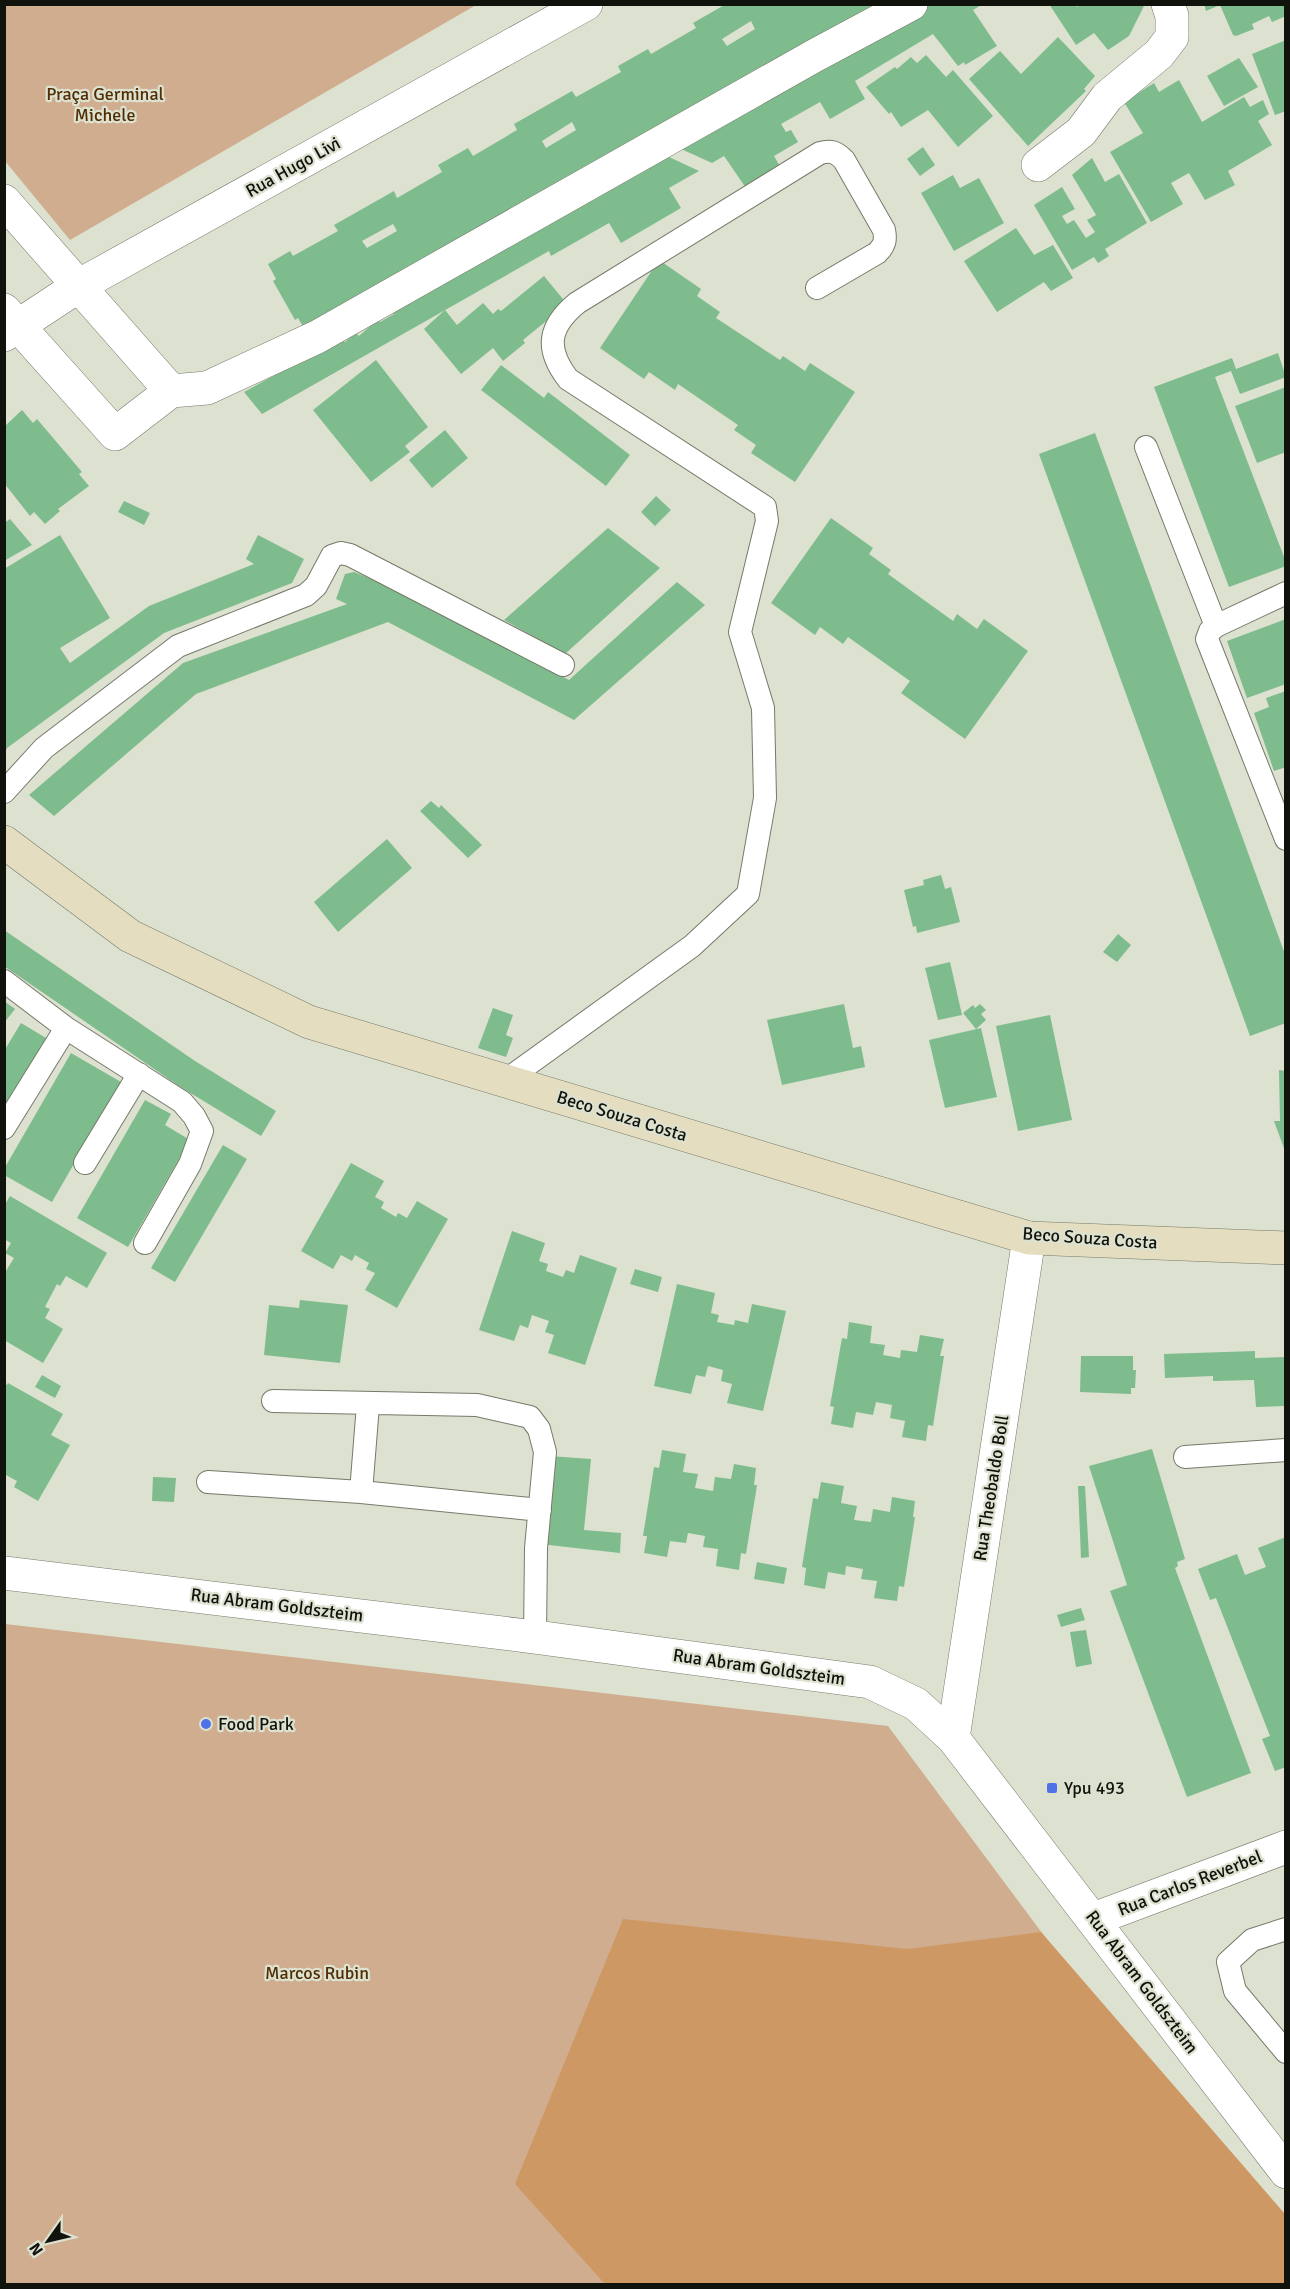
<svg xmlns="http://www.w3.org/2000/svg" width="1290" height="2289" font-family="Signika,sans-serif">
<rect width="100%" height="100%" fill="#dce1d0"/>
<path fill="#d0ad8e" d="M4 5 5 4 476 5 70 240 5 161Z
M5 1624 888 1726 1286 2261 1285 2284H5Z"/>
<path fill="#ce9865" d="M623 1919 907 1949 1041 1932 1285 2214V2284H605L515 2184Z"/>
<path fill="#7fbc8d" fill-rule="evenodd" d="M726 4H875L307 333 298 318 295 320 273 281 276 279 268 264 290 251 293 256 338 231 334 225 394 191 397 198 442 172 438 165 468 148 473 156 517 130 514 124 572 91 576 97 621 72 618 66 648 49 651 54 696 28 693 23ZM751 21 755 29 727 46 722 39ZM572 122 576 130 546 148 542 141ZM393 224 397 231 367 248 362 241Z
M930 4H983L973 10 997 46 965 65 964 62 958 66 933 34 855 81 865 99 830 119 820 102 781 124 786 132 791 130 798 142 774 156 781 168 746 188 724 156 712 163 679 148Z
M1049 4H1075L1077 7 1081 4H1145L1129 36 1108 50 1094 33 1076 45Z
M1204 4H1286V16L1272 22 1269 16 1252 24 1254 29 1236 36 1233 35 1220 5 1206 11Z
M1058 37 1095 76 1084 89 1086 91 1028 146 969 79 1000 51 1021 74Z
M1286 40V111L1275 115 1252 54Z
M926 55 946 77 953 70 993 116 958 147 928 110 901 127 891 112 889 114 866 87 895 67 897 69 911 57 917 63Z
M1239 58 1258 87 1224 106 1207 76Z
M1179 80 1202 122 1244 97 1250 107 1263 100 1269 114 1258 121 1272 145 1228 171 1235 185 1205 200 1189 173 1171 183 1183 204 1151 222 1110 152 1143 133 1124 102 1154 83 1159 92Z
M923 147 935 165 920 176 907 159Z
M667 156 699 171 669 188 681 208 621 243 609 223 551 256 549 251 262 414 244 392 340 339 345 342 355 332 359 336 378 319 380 322 394 314 393 312Z
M1092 158 1105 182 1119 174 1147 223 1105 249 1109 256 1098 263 1094 257 1072 270 1034 205 1062 187 1075 209 1062 216 1067 224 1074 220 1086 238 1095 232 1087 220 1096 215 1072 175Z
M953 175 960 188 979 178 1004 223 954 251 921 193Z
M1016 228 1034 255 1053 245 1073 278 1051 291 1044 282 997 312 964 261Z
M659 260 701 289 697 296 720 312 716 318 780 360 783 356 805 371 810 363 855 392 795 482 751 453 756 445 734 430 738 425 678 384 675 390 649 372 644 379 600 348Z
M544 276 567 304 523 340 525 343 503 361 493 348 461 374 424 329 445 310 457 325 483 303 493 314 498 309 501 311Z
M1278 353 1286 377 1240 394 1231 371 1215 377 1286 562V566L1229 587 1154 387 1232 358 1236 369Z
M376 360 428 427 405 446 410 452 371 482 313 410Z
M501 365 544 398 548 392 630 455 606 486 481 390Z
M1286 387V452L1257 463 1235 406Z
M22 410 33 423 37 419 82 472 79 474 89 486 58 509 60 511 45 524 34 512 30 516 4 483 6 425Z
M445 430 468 458 432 488 409 460Z
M1095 433 1286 957V1023L1250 1036 1039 454Z
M656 496 671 510 655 526 641 512Z
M124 501 150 513 144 525 118 512Z
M831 518 873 548 869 554 891 570 888 574 953 621 957 614 977 629 984 619 1028 651 965 739 901 693 910 681 848 637 843 644 820 627 815 635 771 603Z
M10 519 32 545 4 561V523Z
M608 528 660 568 565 654 504 620Z
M60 535 110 618 60 648 70 663 149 606 254 564 246 559 258 535 304 559 292 583 164 633 7 748 4 754V569Z
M354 572 413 596 569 680 677 582 705 605 574 720 388 622 196 694 54 816 29 795 183 663 347 604 336 599 345 574Z
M1286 619V684L1247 698 1227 641Z
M1286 691V767L1274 771 1254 713 1269 707 1266 698Z
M431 801 439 808 441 805 482 845 468 858 420 811Z
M387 839 412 868 338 932 314 902Z
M941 875 945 889 951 887 960 922 917 933 916 926 913 927 904 890 924 885 923 880Z
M4 930 195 1061 276 1111 261 1136 179 1086 4 966Z
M1118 934 1131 945 1117 962 1103 952Z
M950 962 962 1015 938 1020 925 968Z
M4 1001 15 1009 4 1023Z
M844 1004 853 1048 861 1046 865 1067 782 1085 767 1020Z
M980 1004 986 1010 981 1014 986 1020 976 1029 963 1013 973 1005 975 1008Z
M493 1008 513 1015 506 1035 513 1038 506 1057 478 1048Z
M1050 1015 1072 1120 1018 1131 996 1026Z
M21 1023 46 1038 4 1109V1051Z
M981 1028 997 1097 945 1108 929 1040Z
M71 1053 121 1082 52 1202 4 1175V1169Z
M1279 1070 1286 1071 1285 1151 1274 1121H1280Z
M145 1100 171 1114 165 1125 190 1140 128 1247 77 1218Z
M223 1145 247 1159 175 1282 151 1268Z
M351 1163 384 1181 375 1197 384 1202 381 1208 396 1217 398 1213 407 1218 417 1201 448 1219 397 1308 365 1290 375 1273 366 1269 369 1263 355 1255 352 1261 341 1255 333 1269 301 1251Z
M10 1196 107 1253 87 1288 66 1276 60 1286 57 1284 45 1307 50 1309 45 1318 63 1329 43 1363 4 1340V1274L14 1258 5 1253 11 1243 4 1239V1206Z
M512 1231 545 1243 539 1261 548 1264 546 1271 563 1277 566 1270 574 1273 580 1255 617 1268 585 1365 548 1353 554 1335 545 1332 549 1321 532 1315 528 1328 520 1325 514 1341 479 1330Z
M635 1269 662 1277 658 1292 630 1284Z
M677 1284 715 1293 711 1313 719 1315 717 1322 734 1325 735 1320 748 1323 752 1304 786 1311 763 1411 727 1403 732 1384 721 1381 723 1370 708 1366 705 1377 696 1375 691 1394 654 1386Z
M300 1300 348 1305 340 1363 264 1355 269 1305 299 1308Z
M849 1322 872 1326 870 1343 885 1345 883 1355 900 1358 901 1350 917 1352 920 1335 944 1339 940 1356H944L933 1426 928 1425 926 1441 902 1437 905 1421 890 1418 892 1405 876 1402 873 1415 856 1412 853 1428 831 1424 834 1407 830 1406 842 1338 847 1339Z
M1255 1351V1358L1286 1357V1406L1256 1407 1254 1380 1213 1381V1376L1165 1378 1164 1354Z
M1081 1356H1133V1370H1136L1135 1388H1131V1394L1080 1392Z
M42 1375 61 1386 55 1398 35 1387Z
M8 1383 63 1414 51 1435 70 1445 38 1501 14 1487 17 1481 4 1474V1388Z
M1152 1449 1185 1559 1177 1562 1178 1566 1175 1568 1251 1773 1187 1797 1110 1591 1127 1585 1089 1466Z
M662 1450 686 1454 683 1472 698 1474 695 1488 713 1491 715 1477 731 1479 734 1464 756 1468 754 1485H757L746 1554 741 1553 739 1570 716 1566 718 1549 703 1547 705 1536 688 1533 686 1543 670 1541 667 1557 644 1553 647 1536H643L654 1467 659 1468Z
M549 1456 591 1459 584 1530 621 1533 620 1553 540 1544Z
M153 1477 176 1478 174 1502 152 1501Z
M821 1482 844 1486 841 1503 857 1506 854 1520 871 1522 873 1509 890 1512 892 1497 915 1501 913 1517H915L904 1587 899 1586 897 1601 874 1598 877 1581 861 1579 863 1569 846 1566 845 1575 828 1572 825 1589 804 1585 806 1568 802 1567 813 1498 818 1499Z
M1078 1486H1085L1089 1557 1081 1558Z
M1286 1537V1767L1275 1771 1262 1739 1270 1736 1216 1598 1210 1600 1198 1569 1237 1554 1245 1575 1266 1567 1258 1548Z
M757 1562 787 1568 784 1584 754 1579Z
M1081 1608 1085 1620 1061 1627 1057 1615Z
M1086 1630 1092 1664 1076 1667 1070 1632Z"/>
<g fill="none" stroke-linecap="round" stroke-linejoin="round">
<defs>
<path id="lane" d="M1146 447 1216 626
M1286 593 1216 626 1210 631 1207 639 1286 839
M4 792 44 748 178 646 306 595 316 586 332 556 341 553 350 555 563 665
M4 981 66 1028 182 1102 194 1116 202 1131 190 1164 145 1243
M505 1081 692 946 748 894 765 798 763 708 740 632 767 521 765 507 568 379C545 349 548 327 577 303L820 153C831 150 836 152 844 160L884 230C886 240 885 245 877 253L817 288
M4 1128 66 1028
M85 1163 139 1074
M273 1401 477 1405 530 1417 539 1429 545 1452 536 1548 535 1637
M1185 1457 1286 1450
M208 1482 361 1492 540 1510
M361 1492 368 1405
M1286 1929 1252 1940 1228 1962 1235 1991 1286 2052"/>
<path id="street" d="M1038 165 1081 132 1107 97 1159 54 1172 37V16L1168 4
M4 201 171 391
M4 310 115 434 171 391
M4 335 80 285 586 4
M171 391 207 388 317 337 814 56 911 4
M4 1573 535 1637 870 1682 916 1704 953 1738 1286 2172
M953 1738 1029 1238
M1094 1919 1286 1847"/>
<path id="secondary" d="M4 842 130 936 309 1022 1029 1238 1286 1248"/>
</defs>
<use href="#lane" stroke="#757a6a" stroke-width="24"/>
<use href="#street" stroke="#757a6a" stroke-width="34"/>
<use href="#secondary" stroke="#757a6a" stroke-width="34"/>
<use href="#lane" stroke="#fff" stroke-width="22"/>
<use href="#street" stroke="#fff" stroke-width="33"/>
<use href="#secondary" stroke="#e5ddc0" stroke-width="33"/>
</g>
<g fill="#4f73e7" stroke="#dce1d0" stroke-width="2">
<circle cx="206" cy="1724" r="6"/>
<rect x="1046" y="1782" width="12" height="12" rx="3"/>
</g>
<g text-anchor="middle" stroke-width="4.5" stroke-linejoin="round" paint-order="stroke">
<g font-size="18" fill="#512d03" stroke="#dce1d0">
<text x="105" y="100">Praça Germinal<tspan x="105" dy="21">Michele</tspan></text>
<text x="317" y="1979">Marcos Rubin</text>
</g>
<g font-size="18" fill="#10120c" stroke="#dce1d0">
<text transform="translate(293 167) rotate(-29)" y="6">Rua Hugo Livi</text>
<text transform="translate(622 1116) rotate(17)" y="6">Beco Souza Costa</text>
<text transform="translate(1090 1238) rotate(4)" y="6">Beco Souza Costa</text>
<text transform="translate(991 1488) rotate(-81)" y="6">Rua Theobaldo Boll</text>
<text transform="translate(277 1605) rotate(7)" y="6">Rua Abram Goldszteim</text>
<text transform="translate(759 1667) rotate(8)" y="6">Rua Abram Goldszteim</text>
<text transform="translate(1190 1883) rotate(-21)" y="6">Rua Carlos Reverbel</text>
<text transform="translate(1142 1982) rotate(53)" y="6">Rua Abram Goldszteim</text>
</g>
<g font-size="18" fill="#10120c" stroke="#dce1d0" text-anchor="start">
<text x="218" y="1730">Food Park</text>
<text x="1064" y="1794">Ypu 493</text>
</g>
</g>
<rect width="1290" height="2289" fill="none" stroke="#10120c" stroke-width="12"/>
<g transform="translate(48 2241) rotate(236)" stroke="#dce1d0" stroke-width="4.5" paint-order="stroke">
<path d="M0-4.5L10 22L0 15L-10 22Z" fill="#10120c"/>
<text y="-9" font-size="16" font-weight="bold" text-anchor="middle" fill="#10120c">N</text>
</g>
</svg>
